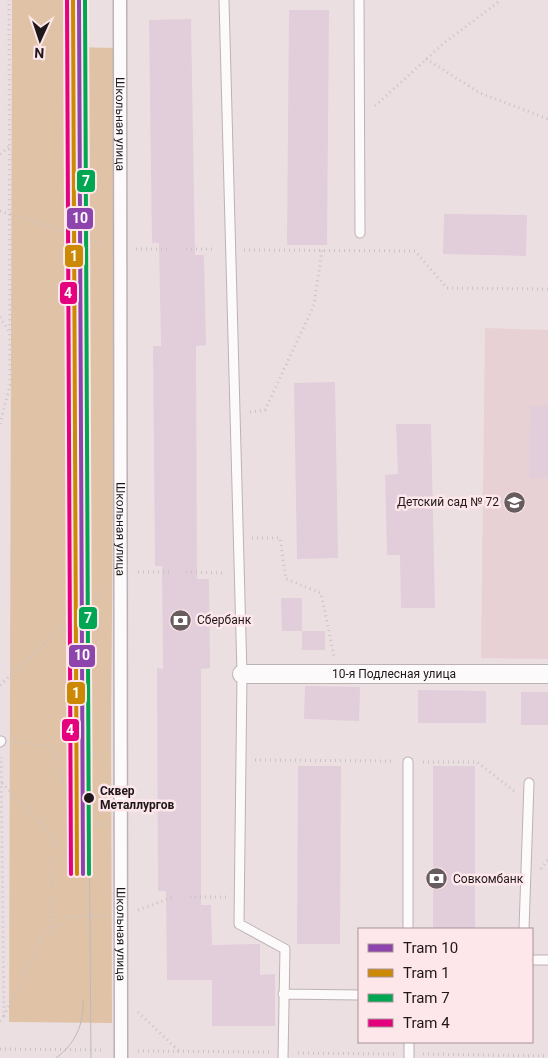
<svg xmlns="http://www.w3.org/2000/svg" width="548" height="1058" font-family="Roboto,sans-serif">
<rect width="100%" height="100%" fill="#ecdfe2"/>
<path fill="#e8d1d5" d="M485 328 548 330V659L481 658Z"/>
<path fill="#e0c2a7" d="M12 0H72V47L117 48 111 725 112 1023 9 1022Z"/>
<path fill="#e2cddb" d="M289 10H329L327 245H287Z
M191 19 195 255H204L206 345 196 346 197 579H209L210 668 201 669V905H211L212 945 260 944V975L275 974V1026H212V980H167L166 891H158L157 668 163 669 162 566H155L153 346H161L159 243H152L149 20Z
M444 214 527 215 526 256 443 254Z
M335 382 338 558 297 559 294 383Z
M530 406H548V478H529Z
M396 424H431L435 608H401L400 555H387L385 475 398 474Z
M281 598H302V631H282Z
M302 631H325V650H302Z
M305 686 360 687 359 721 304 719Z
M418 690 486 691V723H418Z
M521 692H548V725H521Z
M298 766H341L340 944H297Z
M433 766H475V929H433Z"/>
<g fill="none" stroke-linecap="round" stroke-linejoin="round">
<defs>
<path id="service" d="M224 0 242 674 239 924 285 949 283 1058
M359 0 360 233
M0 742 1 741
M408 929V762
M524 929 529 783
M532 960H548
M283 994 359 995
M409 1042V1058"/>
<g id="pedestrian">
<path id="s1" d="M120 0 121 1058"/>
</g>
<g id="minor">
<path id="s2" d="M242 674H548"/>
</g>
</defs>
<use href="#service" stroke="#bcb2b4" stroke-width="11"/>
<use href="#pedestrian" stroke="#bcb2b4" stroke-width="15"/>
<use href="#minor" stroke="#bcb2b4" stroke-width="20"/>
<path stroke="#c8c3c5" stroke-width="3" stroke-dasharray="1 4" stroke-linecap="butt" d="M426 59 480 93 548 119
M375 106 444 43 501 0
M0 154 9 147
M0 211 103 244
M136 249H168
M186 249H215
M244 250 415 251 447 288 548 289
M0 317 10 333
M250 412 265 410 314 305 322 250
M0 424 10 385 9 0
M252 538H280L286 579 321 593 334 656
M138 572H170
M186 572 226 573
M0 685 104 589
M14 742 51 746 78 827
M95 754H105
M255 760 394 761
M423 762H477L514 791
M2 783 54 836 50 931
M96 824H106
M541 869 548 859
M190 897H226
M138 910 173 897
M138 1012 179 1051
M4 1016 42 937 69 917 105 916
M0 1021 4 1016 1 757
M0 1049 104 1050
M138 1051 269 1052
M298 1053 394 1054
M423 1054 548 1056"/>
<use href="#service" stroke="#fcfafb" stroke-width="9"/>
<use href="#pedestrian" stroke="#fcfafb" stroke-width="12"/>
<use href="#minor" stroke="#fcfafb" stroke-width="18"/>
<path stroke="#bdbabb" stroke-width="1" d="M89 798 91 1058
M56 1058C75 1044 84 1025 83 1001"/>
<defs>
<path id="tram-1" d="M79 0 83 874"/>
<path id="tram-2" d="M73 0 77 874"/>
<path id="tram-3" d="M85 0 89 874"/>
<path id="tram-4" d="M67 0 71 874"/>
</defs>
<use href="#tram-1" stroke="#fee7eb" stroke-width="8"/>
<use href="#tram-2" stroke="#fee7eb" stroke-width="8"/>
<use href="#tram-3" stroke="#fee7eb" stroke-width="8"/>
<use href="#tram-4" stroke="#fee7eb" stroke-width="8"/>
<use href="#tram-1" stroke="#8e44ad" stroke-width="4"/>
<use href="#tram-2" stroke="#cc8905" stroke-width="4"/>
<use href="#tram-3" stroke="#00a651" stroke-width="4"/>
<use href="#tram-4" stroke="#e5007d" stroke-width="4"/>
</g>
<defs>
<symbol id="school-disc" viewBox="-11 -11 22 22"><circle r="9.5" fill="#675d5f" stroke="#fee7eb"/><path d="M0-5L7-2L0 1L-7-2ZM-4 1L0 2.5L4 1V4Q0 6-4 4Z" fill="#fff"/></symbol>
<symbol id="bank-disc" viewBox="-11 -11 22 22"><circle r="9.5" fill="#675d5f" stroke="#fee7eb"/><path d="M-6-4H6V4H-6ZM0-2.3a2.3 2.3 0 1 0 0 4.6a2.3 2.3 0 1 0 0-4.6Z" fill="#fff"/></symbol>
</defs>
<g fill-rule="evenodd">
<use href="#school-disc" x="502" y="490" width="25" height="25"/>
<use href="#bank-disc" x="168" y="608" width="25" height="25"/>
<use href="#bank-disc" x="424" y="866" width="25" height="25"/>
</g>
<circle fill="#1f1719" stroke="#fee7eb" stroke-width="2" cx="89" cy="798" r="6"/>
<g text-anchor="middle" stroke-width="5" stroke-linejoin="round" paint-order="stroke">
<g font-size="12" fill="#1f1719" stroke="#fee7eb">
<text dy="4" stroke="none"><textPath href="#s1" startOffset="124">Школьная улица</textPath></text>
<text dy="4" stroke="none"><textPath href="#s1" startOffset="529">Школьная улица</textPath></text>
<text dy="4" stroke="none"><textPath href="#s2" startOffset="152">10-я Подлесная улица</textPath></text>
<text dy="4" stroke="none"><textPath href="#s1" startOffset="934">Школьная улица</textPath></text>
</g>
<g font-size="12" fill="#1f1719" stroke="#fee7eb" text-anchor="start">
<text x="499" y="506" text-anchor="end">Детский сад № 72</text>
<text x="197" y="624">Сбербанк</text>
<text x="453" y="883">Совкомбанк</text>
</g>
<g font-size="12" font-weight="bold" fill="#1f1719" stroke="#fee7eb" text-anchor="start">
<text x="100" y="795">Сквер<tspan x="100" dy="14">Металлургов</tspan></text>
</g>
</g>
<g stroke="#fee7eb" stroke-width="2">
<rect x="76" y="169" width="20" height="24" rx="5" fill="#00a651"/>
<rect x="66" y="207" width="28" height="23" rx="5" fill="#8e44ad"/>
<rect x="64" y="244" width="20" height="24" rx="5" fill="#cc8905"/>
<rect x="59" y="281" width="19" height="24" rx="5" fill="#e5007d"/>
<rect x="78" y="606" width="20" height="24" rx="5" fill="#00a651"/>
<rect x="68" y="644" width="28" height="24" rx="5" fill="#8e44ad"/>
<rect x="66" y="681" width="20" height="24" rx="5" fill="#cc8905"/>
<rect x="61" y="718" width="19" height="24" rx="5" fill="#e5007d"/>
</g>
<g font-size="14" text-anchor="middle" font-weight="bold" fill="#fff">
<text x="86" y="186">7</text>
<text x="80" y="223">10</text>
<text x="74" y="261">1</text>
<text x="68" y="298">4</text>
<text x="88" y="623">7</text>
<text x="82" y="660">10</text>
<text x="76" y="698">1</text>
<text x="70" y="735">4</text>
</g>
<rect x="358" y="928" width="175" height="115" fill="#fee7eb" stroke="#a59497"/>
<rect x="368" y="944" width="25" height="8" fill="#8e44ad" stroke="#a59497"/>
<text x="403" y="953" font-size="15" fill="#1f1719">Tram 10</text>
<rect x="368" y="969" width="25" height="8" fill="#cc8905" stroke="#a59497"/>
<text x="403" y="978" font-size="15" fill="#1f1719">Tram 1</text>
<rect x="368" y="994" width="25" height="8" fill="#00a651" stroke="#a59497"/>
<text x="403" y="1003" font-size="15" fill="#1f1719">Tram 7</text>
<rect x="368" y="1019" width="25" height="8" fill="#e5007d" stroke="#a59497"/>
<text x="403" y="1028" font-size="15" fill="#1f1719">Tram 4</text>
<g transform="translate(40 40) rotate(183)" stroke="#fee7eb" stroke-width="4" paint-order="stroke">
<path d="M0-4L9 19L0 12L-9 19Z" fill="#1f1719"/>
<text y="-8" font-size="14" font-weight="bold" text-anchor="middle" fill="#1f1719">N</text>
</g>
</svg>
